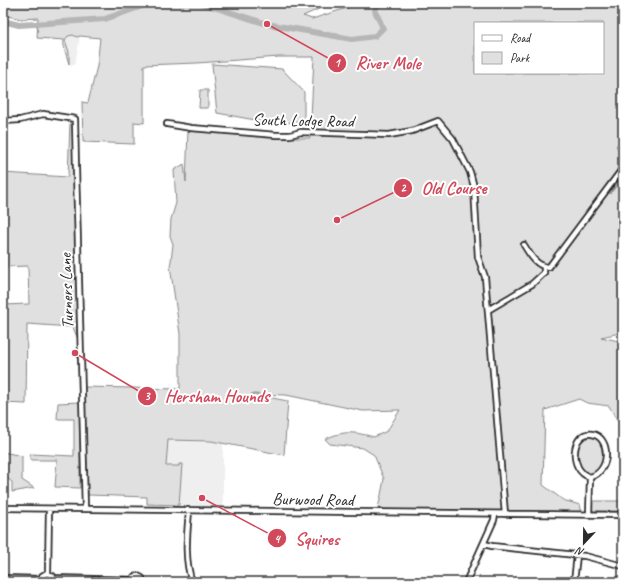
<svg xmlns="http://www.w3.org/2000/svg" width="626" height="585" font-family="Caveat,sans-serif">
<rect width="100%" height="100%" fill="#fff"/>
<filter id="ink" filterUnits="userSpaceOnUse"><feTurbulence type="fractalNoise" baseFrequency=".025" numOctaves="2"/><feDisplacementMap in="SourceGraphic" scale="8" xChannelSelector="R" yChannelSelector="G"/><feConvolveMatrix kernelMatrix="1 2 1 2 8 2 1 2 1" color-interpolation-filters="sRGB"/></filter>
<g filter="url(#ink)">
<path fill="#efefef" d="M73 35 77 37 80 36 75 65 69 64V52L65 40 68 36Z
M167 440 223 442V507H192L165 504Z"/>
<path fill="#e0e0e0" stroke="#868686" fill-rule="evenodd" d="M3 3H332L303 16 312 19 356 5 368 3H623V138L616 146 623 157V174L610 194 623 178V333H620L601 337 623 342V430L609 406 587 403 579 399 545 410 543 485 563 500 580 505 582 513 377 511 380 500 384 479 374 455 363 448 330 444 325 439C345 430 354 432 374 437L387 431 400 410 363 411 286 395 251 394 288 401 284 455 211 441 168 440 166 466H179V464H182L179 505 147 504V497L88 495 84 387 180 389V334L170 266 171 261 173 244 170 236 171 219 176 203 174 170 184 164 186 182 188 130 277 138H310L314 57H279L197 63 144 65V123L134 122V144L83 142 82 102 88 103 97 66 100 38 80 36 77 37 73 35 68 36 65 40 69 52V64C67 56 63 49 64 40L37 38 38 18 21 19 3 15ZM475 23H603V73H475Z
M212 64 282 69 304 92V121L277 124 217 113Z
M200 90H208V108H199Z
M70 122 73 124 77 337 72 325 71 327 27 324 26 404 3 403V305L29 304 28 266 3 267V173L68 177Z
M80 402V488L55 487 57 460H31L30 454 74 456V419H57L58 403Z
M593 436C597 438 600 440 602 444 606 453 603 475 590 474 575 473 569 440 593 436Z
M3 452 22 456V480L34 488 12 492V482L3 475Z
M623 499V511H592V501H618Z"/>
<g fill="none" stroke-linecap="round" stroke-linejoin="round">
<path stroke="#b6b6b6" stroke-width="6" d="M201 3 267 24 352 39 375 36 383 28 375 11 378 3
M3 21 19 25 105 19 151 3"/>
<defs>
<path id="minor" d="M3 121 20 120 43 114 75 119 76 169 85 509
M167 124 191 128 276 135H290L301 132 389 135 412 131 438 121 453 139 470 172 474 187 478 257 485 277 505 514
M524 245C530 255 537 267 549 267L623 168
M488 310 532 284 544 273V267
M3 508 623 515
M189 511C187 535 184 559 192 582
M589 515 590 477C568 471 571 431 592 434 611 437 611 472 590 477
M484 544 492 546 585 556 623 566
M48 573 49 509
M3 578 41 579
M54 578 133 580
M41 582 42 576 47 573 53 576V582
M133 582 134 577 138 576 142 578V582
M466 582 494 520 495 514
M574 582 577 555"/>
</defs>
<use href="#minor" stroke="#2b2b2b" stroke-width="8"/>
<use href="#minor" stroke="#fff" stroke-width="4.5"/>
</g>
</g>
<g text-anchor="middle" stroke-width="4" stroke-linejoin="round" paint-order="stroke">
<g font-size="17" fill="#2b2b2b" stroke="#fff">
<text transform="translate(303 120) rotate(1)" y="6">South Lodge Road</text>
<text transform="translate(66 291) rotate(-92)" y="6">Turners Lane</text>
<text transform="translate(313 499) rotate(1)" y="6">Burwood Road</text>
</g>
</g>
<path fill="none" stroke="#d1495b" stroke-width="1.5" d="M267 24L337 63M337 220L403 188M75 353L147 396M202 498L277 538"/>
<g fill="#d1495b" stroke="#fff" stroke-width="1.5">
<circle cx="267" cy="24" r="4"/>
<circle cx="337" cy="220" r="4"/>
<circle cx="75" cy="353" r="4"/>
<circle cx="202" cy="498" r="4"/>
<circle cx="337" cy="63" r="10"/>
<circle cx="403" cy="188" r="10"/>
<circle cx="147" cy="396" r="10"/>
<circle cx="277" cy="538" r="10"/>
</g>
<g font-size="12" text-anchor="middle" font-weight="bold" fill="#fff">
<text x="337" y="67">1</text>
<text x="403" y="192">2</text>
<text x="147" y="400">3</text>
<text x="277" y="543">4</text>
</g>
<g font-size="18" text-anchor="middle" font-weight="bold" fill="#d1495b" stroke="#fff" stroke-width="4" stroke-linejoin="round" paint-order="stroke">
<text x="388" y="69">River Mole</text>
<text x="454" y="194">Old Course</text>
<text x="217" y="402">Hersham Hounds</text>
<text x="317" y="545">Squires</text>
</g>
<rect width="626" height="585" fill="none" stroke="#fff" stroke-width="16"/>
<rect x="8" y="8" width="610" height="569" fill="none" stroke="#2b2b2b" stroke-width="1.5" filter="url(#ink)"/>
<rect x="474" y="22" width="130" height="52" fill="#ffffff" stroke="#aaaaaa"/>
<rect x="482" y="35" width="20" height="6" fill="#ffffff" stroke="#aaaaaa"/>
<text x="510" y="42" font-size="12" fill="#2b2b2b">Road</text>
<rect x="482" y="52" width="20" height="12" fill="#e0e0e0" stroke="#aaaaaa"/>
<text x="510" y="62" font-size="12" fill="#2b2b2b">Park</text>
<g transform="translate(584 543) rotate(202)" stroke="#ffffff" stroke-width="3" paint-order="stroke">
<path d="M0-3L7 15L0 10L-7 15Z" fill="#2b2b2b"/>
<text y="-6" font-size="11" font-weight="bold" text-anchor="middle" fill="#2b2b2b">N</text>
</g>
</svg>
